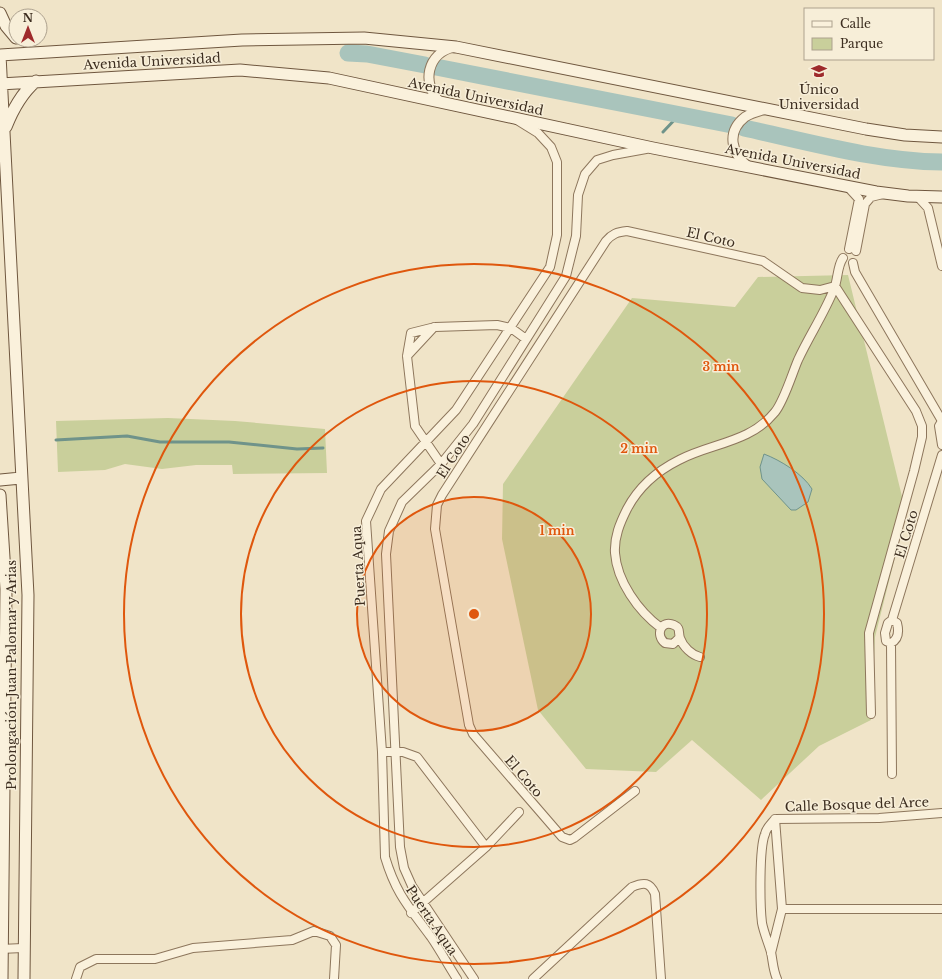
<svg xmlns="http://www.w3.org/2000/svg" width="942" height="979" font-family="'Libre Baskerville',serif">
<rect width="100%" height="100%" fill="#f0e4c8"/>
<path fill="#c9cf9b" d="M848 275 906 513 875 637 871 720 819 746 761 800 692 740 656 772 586 769 538 710 502 539 503 484 632 298 735 307 758 277Z
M168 418 235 421 325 429 327 473 233 474 232 465H196L162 469 125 464 105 470 58 472 56 421Z"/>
<path fill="#a9c4bc" stroke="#6f938a" d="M764 454C780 460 803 474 812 489L808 502 796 510H791L762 479 760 467Z"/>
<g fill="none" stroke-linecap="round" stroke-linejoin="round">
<path stroke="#6f938a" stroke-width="3" d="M663 132 680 114
M56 440 127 436 160 442H229L297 449 323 448"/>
<path stroke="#a9c4bc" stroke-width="17" d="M348 53 367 54 425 65
M436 67 732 125
M744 128C809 142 875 161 942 162"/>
<defs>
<path id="minor" d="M848 187 859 199 849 249
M918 197 928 208 942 266
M856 251 865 204 871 197 883 194
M853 263 855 272 942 421
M407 356 434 327
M942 421 939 426 942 445
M441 464 415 426 407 356 411 333 435 327 497 325 511 328 526 339
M892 620 942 455
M661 628C638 611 617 581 615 553 614 537 620 523 627 509 638 488 657 471 679 460 711 443 750 443 775 412 784 401 792 374 798 360 809 336 824 314 834 289 838 280 837 266 843 258
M679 638 673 644 665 643C655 635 661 619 674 625 681 628 678 633 680 638 683 647 692 655 700 657
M891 643 892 774
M891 643 886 641 885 633 888 623 892 620
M891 643C899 639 899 631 897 623L892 620
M382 752H403L417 757 486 847
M635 791 574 838 570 840 562 837 473 734 469 725 435 529 437 505 442 495 606 241C612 234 617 232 627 231L763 261 802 288 820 290 835 286 916 411 922 426V437L914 471 869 633 871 714
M775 819 879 818 942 813
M775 819C772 823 766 828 765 834 759 848 760 906 762 923 764 933 768 942 771 952 773 962 773 970 777 979
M782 909H942
M411 913 486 847 519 812
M0 949 23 948
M771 953 782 909 775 819
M76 979 80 967 96 959H155L193 948 292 940 314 931 330 936 336 945 334 979
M457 979C448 965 440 950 431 937 409 907 396 894 385 857L382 752 366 521 381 489 456 410 550 267 557 235V162L551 147 538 133 517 120
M474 979 412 886 404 868 400 847 386 554 389 531 402 502 441 464 473 424 566 276 576 236 578 195 585 174 597 160 613 155 646 149
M533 979 632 887C644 882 650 882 655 894L661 979"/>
<path id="tertiary" d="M440 102C421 84 427 53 454 47
M749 167C731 154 726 132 745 117 751 113 759 111 766 109"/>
<path id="secondary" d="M0 13 6 26 16 38
M0 55 242 40 364 38 456 47 866 129 905 135 942 137
M0 55 28 595 24 979
M0 84 240 70 329 78 653 148 876 192 908 196 942 197
M6 127C13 109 21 94 36 81
M0 480 21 478
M0 495 6 589 2 979"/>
</defs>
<use href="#minor" stroke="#8d765c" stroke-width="10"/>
<use href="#tertiary" stroke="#8d765c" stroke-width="11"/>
<use href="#secondary" stroke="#6f573f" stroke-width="13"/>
<use href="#minor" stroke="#faf1dc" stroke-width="8"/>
<use href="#tertiary" stroke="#faf1dc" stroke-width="9"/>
<use href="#secondary" stroke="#faf1dc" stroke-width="11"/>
</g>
<circle cx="474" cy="614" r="117" fill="#df570d" fill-opacity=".12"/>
<g fill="none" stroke="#df570d" stroke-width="2">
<circle cx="474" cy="614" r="117"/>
<circle cx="474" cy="614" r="233"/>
<circle cx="474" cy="614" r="350"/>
</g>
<defs>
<symbol id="university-bare" viewBox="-9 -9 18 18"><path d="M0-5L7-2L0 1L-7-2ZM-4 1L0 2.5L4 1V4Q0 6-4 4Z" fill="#9e2a2b" stroke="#f7eed8" stroke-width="2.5" paint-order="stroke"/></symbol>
</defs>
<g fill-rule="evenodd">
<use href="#university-bare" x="808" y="60" width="22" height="22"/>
</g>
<g text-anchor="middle" stroke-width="3" stroke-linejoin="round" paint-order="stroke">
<g font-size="13" fill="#3d2e20" stroke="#f7eed8">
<text transform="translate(152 61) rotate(-3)" y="5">Avenida Universidad</text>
<text transform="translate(476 96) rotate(12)" y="5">Avenida Universidad</text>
<text transform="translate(793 161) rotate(11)" y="5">Avenida Universidad</text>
<text transform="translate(711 237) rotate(13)" y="5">El Coto</text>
<text transform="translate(453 456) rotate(-57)" y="5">El Coto</text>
<text transform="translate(906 534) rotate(-73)" y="5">El Coto</text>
<text transform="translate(358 566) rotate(-93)" y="5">Puerta Aqua</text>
<text transform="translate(11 675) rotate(-90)" y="5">Prolongación Juan Palomar y Arias</text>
<text transform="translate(524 776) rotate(49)" y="5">El Coto</text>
<text transform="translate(857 804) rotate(-2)" y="5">Calle Bosque del Arce</text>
<text transform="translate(432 920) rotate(56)" y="5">Puerta Aqua</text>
</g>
<g font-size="13" fill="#3d2e20" stroke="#f7eed8">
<text x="819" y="94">Único<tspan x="819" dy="15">Universidad</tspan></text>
</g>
</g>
<circle cx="474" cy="614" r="6" fill="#df570d" stroke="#f7eed8" stroke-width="2"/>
<g font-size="12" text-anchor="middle" font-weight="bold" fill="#df570d" stroke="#f7eed8" stroke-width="3" stroke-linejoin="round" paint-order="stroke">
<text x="721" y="371">3 min</text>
<text x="639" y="453">2 min</text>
<text x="557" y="535">1 min</text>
</g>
<rect x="804" y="8" width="130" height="52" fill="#f7eed8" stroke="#ada18e"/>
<rect x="812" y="21" width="20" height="6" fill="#faf1dc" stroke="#ada18e"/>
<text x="840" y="28" font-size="12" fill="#3d2e20">Calle</text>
<rect x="812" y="38" width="20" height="12" fill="#c9cf9b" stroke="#ada18e"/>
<text x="840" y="48" font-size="12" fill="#3d2e20">Parque</text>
<g transform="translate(28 28)"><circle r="19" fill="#f7eed8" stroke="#ada18e"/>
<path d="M0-3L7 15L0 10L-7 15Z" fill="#9e2a2b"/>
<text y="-6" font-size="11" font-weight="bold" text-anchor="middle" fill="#3d2e20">N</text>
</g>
</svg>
